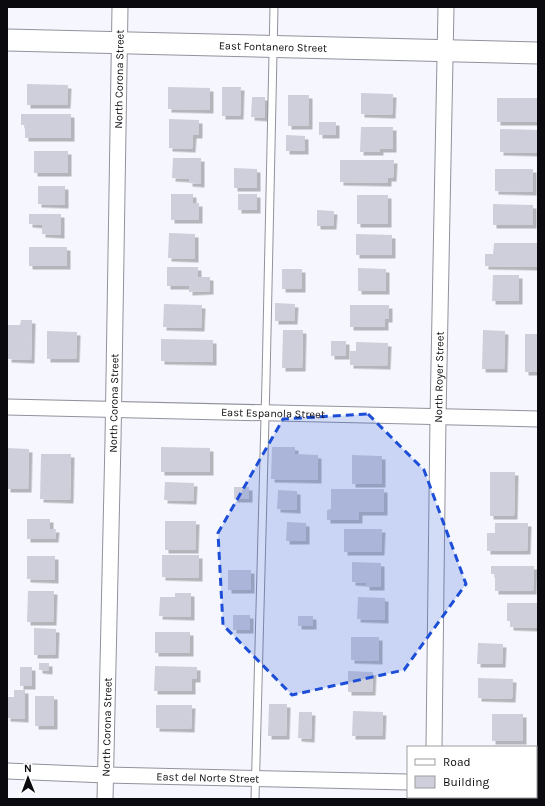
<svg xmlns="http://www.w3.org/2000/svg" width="545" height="806" font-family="Karla,sans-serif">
<defs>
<filter id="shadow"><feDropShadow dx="3.5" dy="3.5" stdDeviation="0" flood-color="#0004"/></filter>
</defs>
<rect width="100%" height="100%" fill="#f6f7fe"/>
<path fill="#cecfda" filter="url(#shadow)" d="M27 84 68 85 67 105H27Z
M168 87 210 88V110L168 109Z
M222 87H241L240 116H222Z
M361 93 393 94 392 115 361 114Z
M288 95H309V126H288Z
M252 97H265V118L251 117Z
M497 98H538V122H497Z
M21 114H71V138H25V125H21Z
M169 119 199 120V135H193L192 149 169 148Z
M319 122H336V135H319Z
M361 127H393V149H380V152H360Z
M500 129 538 130V153L500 152Z
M286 135 305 136V151H286Z
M34 151H68V173H34Z
M173 158H201V184L189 183V179L172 178Z
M340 160H394L393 178H388V183L340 182Z
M234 168 257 169V188H234Z
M495 169H533V192L495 191Z
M38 186H65V205L38 204Z
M171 194H193V203H199V220H171Z
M238 194H257V210H238Z
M357 195H388V224H357Z
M493 204 533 205V225H493Z
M317 210 334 211 333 226H317Z
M29 214H61V235L42 234V225L29 224Z
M169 233 195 234V259L168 258Z
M356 234 392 235V255H356Z
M494 243H538L537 267 485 266V254H493Z
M29 247H67V266H29Z
M167 267H198V277H210V291L189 292V286H167Z
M358 268 386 269V291H358Z
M282 269H302V289H282Z
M493 275H519V301H492Z
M275 303 295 304 294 321H275Z
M164 304 202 305 201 328 163 327Z
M350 305H389V319H385V327H350Z
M21 320H32L31 360 8 359V325H20Z
M283 330H303L302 368H282Z
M483 330 505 331 504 369H482Z
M47 331 77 332 76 359H47Z
M525 334H538V372H525Z
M161 339 213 340V362L161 361Z
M331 341H346V356H331Z
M356 342 388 343 387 366 350 365V351H356Z
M161 447 210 448V472H161Z
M272 447H295V454L318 455V480L271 479Z
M7 448 29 449 28 489H7Z
M41 454H71L70 500 40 499Z
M352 455 382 456V484H352Z
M490 472H515L514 516H490Z
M165 482 194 483 193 501 164 500Z
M234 487H249V499H234Z
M331 489H384V512H359V520H327V510L331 509Z
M278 490 297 491V510L277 509Z
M27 519H50V529H56L55 539H27Z
M165 521H196L195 550H165Z
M287 522 306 523V541H286Z
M495 523H528L527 551H487V533H495Z
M344 529H382L381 552H344Z
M162 555H199V578L162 577Z
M27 556H55V580L27 579Z
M352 562 381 563V587H366V583L352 582Z
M491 566H534L533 591H495V574H491Z
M228 570H251V590H228Z
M28 591H54L53 622H27Z
M175 593H191V617L159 616 160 597H175Z
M358 597 385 598V620L357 619Z
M507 603H537V628L510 627V621H507Z
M233 615H250V630H233Z
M298 616H313V626H298Z
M34 628 56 629 55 655H34Z
M155 632H190V653H155Z
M351 637H379V661L351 660Z
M478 643 503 644 502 664H477Z
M39 663H49V671L39 670Z
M155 666 197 667V679H192V691H154Z
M20 667H32V686H20Z
M348 671 373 672 372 692H348Z
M478 678 513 679 512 699 478 698Z
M14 690H25V719L7 718V697H14Z
M35 696H54V726H35Z
M269 704H287L286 736H268Z
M156 705H192L191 729 156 728Z
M353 711 383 712 382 736H352Z
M299 712H312L311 739 298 738Z
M492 714H523V741H492Z"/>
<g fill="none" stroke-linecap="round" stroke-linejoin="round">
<defs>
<path id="service" d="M255 799 266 380 274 7"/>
<g id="minor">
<path id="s1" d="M7 407 538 419"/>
<path id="s2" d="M434 747 438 417 446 7"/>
<path id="s3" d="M7 771 106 775 408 782"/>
<path d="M536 786H538"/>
<path id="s4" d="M105 799 113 440 120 7"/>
<path d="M433 799V797"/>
</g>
<g id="secondary">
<path id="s5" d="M7 40 538 53"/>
</g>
</defs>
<use href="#service" stroke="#91929c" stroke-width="9"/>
<use href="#minor" stroke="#91929c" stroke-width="17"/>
<use href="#secondary" stroke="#91929c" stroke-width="23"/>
<use href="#service" stroke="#fff" stroke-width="7"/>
<use href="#minor" stroke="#fff" stroke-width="15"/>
<use href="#secondary" stroke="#fff" stroke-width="21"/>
</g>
<path fill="#1d4ed8" fill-opacity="0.2" stroke="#1d4ed8" stroke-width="3" stroke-dasharray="8 5" stroke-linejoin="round" d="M368 414 424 470 466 584 404 670 292 695 223 625 218 533 283 419Z"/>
<g text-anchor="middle" stroke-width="3.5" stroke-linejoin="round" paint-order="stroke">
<g font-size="11" fill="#0b0b0f" stroke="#fff">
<text dy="4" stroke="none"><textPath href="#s5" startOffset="266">East Fontanero Street</textPath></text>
<text dy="4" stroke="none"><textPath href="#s4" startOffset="720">North Corona Street</textPath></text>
<text dy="4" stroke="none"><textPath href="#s2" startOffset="370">North Royer Street</textPath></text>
<text dy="4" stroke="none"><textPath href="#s4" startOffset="396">North Corona Street</textPath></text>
<text dy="4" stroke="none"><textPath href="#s1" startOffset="266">East Espanola Street</textPath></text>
<text dy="4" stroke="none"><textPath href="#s4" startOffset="72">North Corona Street</textPath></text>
<text dy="4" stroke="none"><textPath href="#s3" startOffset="201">East del Norte Street</textPath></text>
</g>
</g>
<rect width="545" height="806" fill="none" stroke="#0b0b0f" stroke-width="16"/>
<rect x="407" y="746" width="130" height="52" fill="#ffffff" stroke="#9d9d9f"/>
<rect x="415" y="759" width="20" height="6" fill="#ffffff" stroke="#9d9d9f"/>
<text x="443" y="766" font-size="12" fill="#0b0b0f">Road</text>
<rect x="415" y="776" width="20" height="12" fill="#cecfda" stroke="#9d9d9f"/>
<text x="443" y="786" font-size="12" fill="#0b0b0f">Building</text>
<g transform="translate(28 778) rotate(359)" stroke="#ffffff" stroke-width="3" paint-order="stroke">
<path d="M0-3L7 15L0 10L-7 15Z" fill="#0b0b0f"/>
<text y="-6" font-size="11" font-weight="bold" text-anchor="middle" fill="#0b0b0f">N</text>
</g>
</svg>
